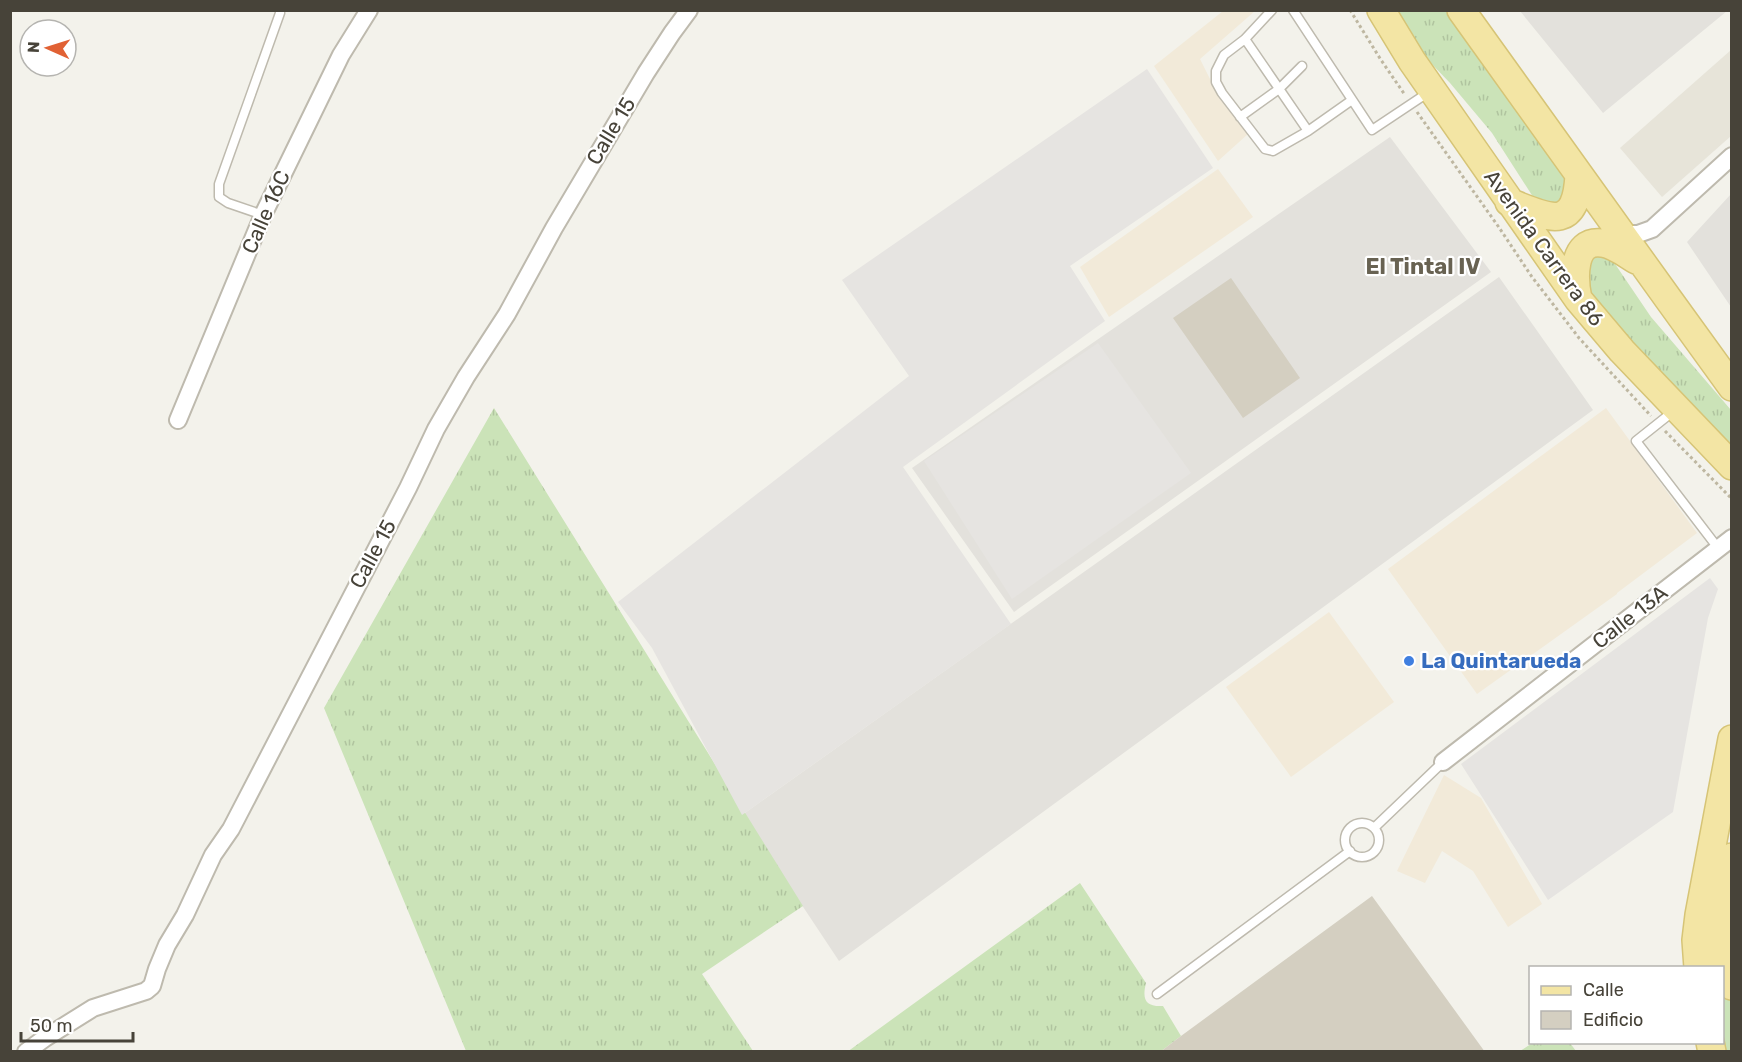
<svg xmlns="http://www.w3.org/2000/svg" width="1742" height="1062" font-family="Rubik,sans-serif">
<defs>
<pattern id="grass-tufts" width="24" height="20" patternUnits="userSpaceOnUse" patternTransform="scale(1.5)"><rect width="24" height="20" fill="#cbe3b8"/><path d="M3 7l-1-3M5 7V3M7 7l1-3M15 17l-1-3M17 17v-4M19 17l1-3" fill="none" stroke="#b0c49f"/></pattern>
</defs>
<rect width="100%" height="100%" fill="#f3f2eb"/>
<path fill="#e7e4d9" d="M1731 50V136L1662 197 1620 148Z"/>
<path fill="#f2ead9" d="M1223 11H1255L1200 59 1220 99 1248 134 1218 161 1154 66Z
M1218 169 1253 217 1109 317 1080 267Z
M1606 408 1697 533 1617 593V594L1477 694 1388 569Z
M1329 612 1394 702 1291 777 1226 687Z
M1444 775 1481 798 1542 904 1508 927 1473 871 1442 851 1425 883 1397 871Z"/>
<path fill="#e3e1dc" d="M1520 11H1727L1603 113Z
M1390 137 1491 272 1014 612 912 468Z
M1731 194V307L1687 242Z
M1499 277 1593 410 839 961 742 815Z"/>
<path fill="url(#grass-tufts)" d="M1393 11H1447L1559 170 1568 185 1561 204 1535 200 1492 133 1450 83 1426 58Z
M1609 255 1651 317 1731 410V447L1614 323 1588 291 1590 257Z
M494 408 803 906 702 974 753 1051H466L324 708Z
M1080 883 1146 983C1142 999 1145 1007 1163 1006L1181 1036 1160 1052H847Z
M1723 989 1731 1001V1051H1717L1722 1042Z
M1534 1042 1570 1043 1576 1051H1520Z"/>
<path fill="#e6e4e1" d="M1147 69 1213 168 1070 266 1105 321 903 467 1011 624 742 815 652 648 618 602 909 376 842 280Z
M1098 343 1191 473 1012 599 924 461Z
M1710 578 1718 589 1708 618 1673 812 1548 900 1461 764Z"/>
<path fill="#d4cfc1" d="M1231 278 1300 378 1243 418 1173 318Z
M1372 896 1485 1052H1160L1181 1036Z"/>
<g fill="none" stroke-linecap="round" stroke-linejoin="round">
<defs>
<path id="lane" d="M1272 10 1245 39 1308 131
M1293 10 1372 130 1429 92
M1245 39 1224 55 1216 71V82L1222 93 1265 149 1273 151 1308 131 1352 100
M1240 117 1279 89 1302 66
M263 215 228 203 219 197V184L280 13
M1675 410 1636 441 1718 548
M1345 840a17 17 0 1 1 34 0a17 17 0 1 1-34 0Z
M1374 828 1443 762
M1157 994 1350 851"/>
<path id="street" d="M1621 234H1638L1652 229 1732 156
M178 420 263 215 341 55 369 10
M1443 762 1732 538
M26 1052 45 1038 93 1008 146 991 152 986 157 969 167 945 185 915 213 855 231 829 408 488 436 429 466 377 507 314 554 228 646 73 672 33 689 10"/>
<path id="primary" d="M1381 10 1412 61 1578 299 1622 351 1732 466
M1461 10C1552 136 1641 262 1732 387
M1509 202C1549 218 1576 233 1579 175
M1578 299C1574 280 1571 239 1602 243 1615 245 1626 254 1636 260
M1732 857C1726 889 1712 934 1721 965 1724 972 1728 979 1732 986
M1698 968 1696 940 1699 915 1732 739
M1710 1042 1712 1052"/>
</defs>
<use href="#lane" stroke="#bebaae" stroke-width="11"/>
<use href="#street" stroke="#bebaae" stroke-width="20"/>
<use href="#primary" stroke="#d6c476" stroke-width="30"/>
<path stroke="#beb7a1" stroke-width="3" stroke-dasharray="3 3" stroke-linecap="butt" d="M1350 10 1381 60 1405 95
M1417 112 1498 226 1532 277 1566 321 1579 338 1651 416
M1665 431 1732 499"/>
<use href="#lane" stroke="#fff" stroke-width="8"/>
<use href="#street" stroke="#fff" stroke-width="16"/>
<use href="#primary" stroke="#f3e5a4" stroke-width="27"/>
</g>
<circle fill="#3f7fe0" stroke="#fff" stroke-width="2" cx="1409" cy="661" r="6"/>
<g text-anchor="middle" stroke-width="4.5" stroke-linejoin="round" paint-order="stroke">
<g font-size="21" fill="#474339" stroke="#fff">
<text transform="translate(611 131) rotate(-59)" y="7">Calle 15</text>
<text transform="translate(266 212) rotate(-66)" y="7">Calle 16C</text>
<text transform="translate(1544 248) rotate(54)" y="7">Avenida Carrera 86</text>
<text transform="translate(373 554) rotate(-62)" y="7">Calle 15</text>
<text transform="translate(1630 617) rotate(-38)" y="7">Calle 13A</text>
</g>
<g font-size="21" font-weight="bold" fill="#366cbe" stroke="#fff" text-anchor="start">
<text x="1421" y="668">La Quintarueda</text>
</g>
<g font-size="22" font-weight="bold" fill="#686252" stroke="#fff">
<text x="1423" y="274">El Tintal IV</text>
</g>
</g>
<rect width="1742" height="1062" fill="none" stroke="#474339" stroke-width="24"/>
<rect x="1529" y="966" width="195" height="78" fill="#ffffff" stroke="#b5b4b0" stroke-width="1.5"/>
<rect x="1541" y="986" width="30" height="9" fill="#f3e5a4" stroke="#b5b4b0" stroke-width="1.5"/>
<text x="1583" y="996" font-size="18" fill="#474339">Calle</text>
<rect x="1541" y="1011" width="30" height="18" fill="#d4cfc1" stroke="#b5b4b0" stroke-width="1.5"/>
<text x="1583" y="1026" font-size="18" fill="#474339">Edificio</text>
<g transform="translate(48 48) rotate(273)"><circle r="28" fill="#ffffff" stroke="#b5b4b0" stroke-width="1.5"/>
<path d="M0-4.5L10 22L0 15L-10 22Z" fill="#e16134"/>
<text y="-9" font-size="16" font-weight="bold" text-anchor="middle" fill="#474339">N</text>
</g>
<path d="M21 1032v9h112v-9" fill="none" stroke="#474339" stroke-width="3"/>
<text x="30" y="1032" font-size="18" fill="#474339" stroke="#ffffff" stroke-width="4.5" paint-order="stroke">50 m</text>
</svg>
